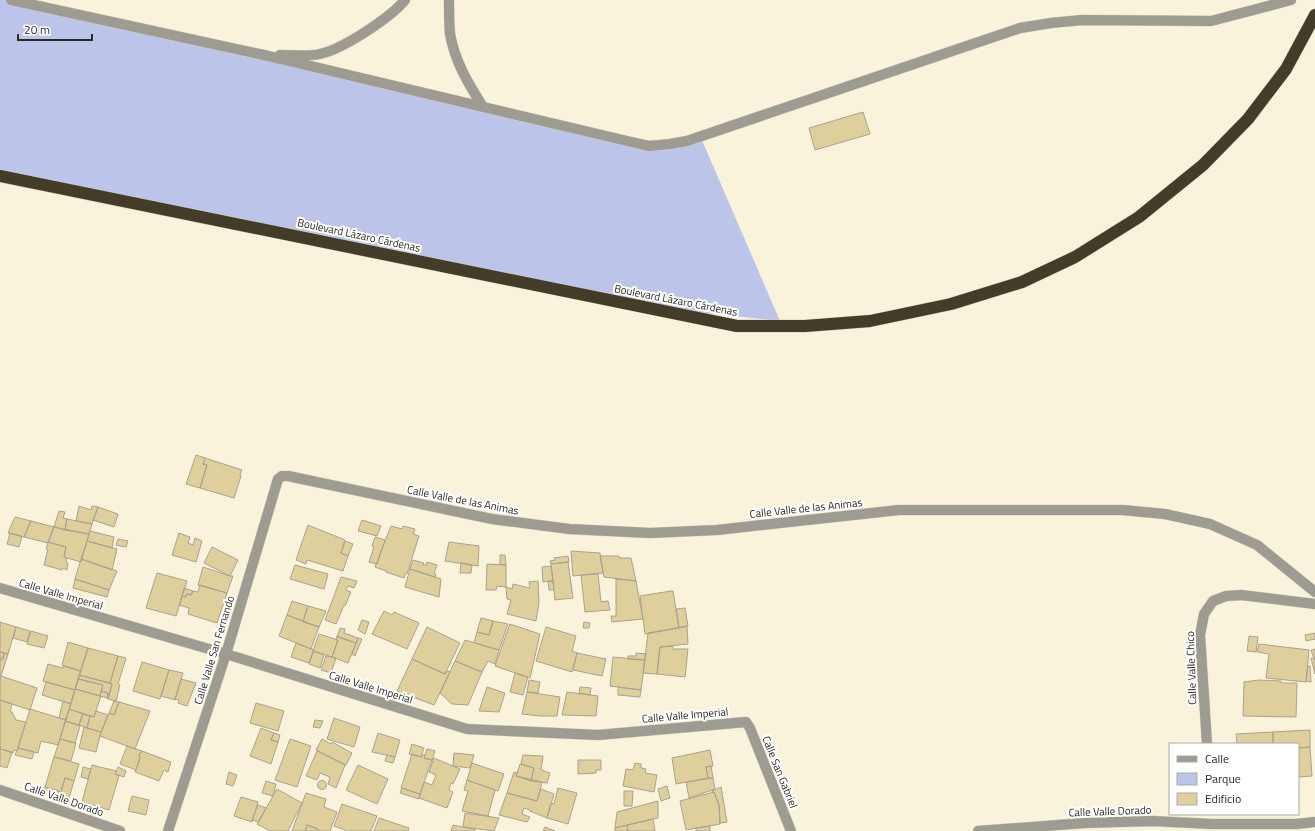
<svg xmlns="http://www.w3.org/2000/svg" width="1315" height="831" font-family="'Titillium Web',sans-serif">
<rect width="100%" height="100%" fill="#faf3dc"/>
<path fill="#bcc4e9" d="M0 0H14L659 144 701 138 780 321 677 310 0 174Z"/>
<path fill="#dfcf9d" stroke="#a9a28d" d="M863 112 870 134 815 150 809 128Z
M196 455 205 458 203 464 207 465 200 488 186 484Z
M205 458 242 470 240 475 241 476 234 498 200 488 207 465 203 464Z
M79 506 91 510 92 506 98 507 92 524 76 521Z
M98 507 118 514 114 527 93 520Z
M59 511 65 512 63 518 67 519 65 530 54 527Z
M15 517 31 521 24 537 8 533Z
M67 519 92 524 89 534 65 530Z
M362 520 381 526 377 536 358 531Z
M31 521 54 527 48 543 24 537Z
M308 525 345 540 341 553 348 556 343 571 307 560 306 564 296 560Z
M391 526 402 529 403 526 415 529 413 534 419 536 407 574H405L404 578 386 572V571L375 567Z
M54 527 89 534 81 562 64 557 66 547 48 542Z
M90 531 114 537 112 548 87 541Z
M10 533 22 536 19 547 7 544Z
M179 533 190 537 188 543 193 545 195 538 202 541 196 562 172 555Z
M375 537 385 540 377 564 369 562 374 547 372 546Z
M118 539 128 541 126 547 116 545Z
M87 541 117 549 112 570 81 559Z
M345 541 353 544 348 556 341 553Z
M48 542 66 547 64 557 67 558 66 562 68 563 67 570 63 568 62 570 44 565 48 549H46Z
M449 542 479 546 478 566 445 561Z
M212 547 238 560 230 576 204 563Z
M571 551 600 553 603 573 573 576Z
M500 555H505L506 565 500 564Z
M568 556 569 562 551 564 550 561 555 560 554 558Z
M600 556H619V558H631L636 581 604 577Z
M81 559 117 571 109 590 75 579Z
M413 560 424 563 423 565H426L427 562 437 565 434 574H436L435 577 410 569Z
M568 562 573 598 555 600 551 564Z
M461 563 472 565 471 573H460Z
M487 564 506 565V587L497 586 496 590H486Z
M295 565 328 574 324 589 290 579Z
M551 566 553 581 543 582 542 567Z
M203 567 230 576H233L227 593 198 585Z
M410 569 441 579 439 597 405 587Z
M157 573 187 581 176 616 146 608Z
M598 574 601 602 608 601 610 610 585 612 581 575Z
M341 577 357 581 354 588 348 586 346 590 351 592 345 606 344 605 336 624 325 620Z
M75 579 109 590 107 597 73 588Z
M616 579 636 581 643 619 612 622 611 616H616Z
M538 581 539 603 536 621 507 614 511 600 507 599 506 587 512 589 513 584 530 588 529 582Z
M548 581H553L554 590H549Z
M200 585 227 593 217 623 188 614 189 608 179 605 182 596 185 597 187 594 191 595 193 591 198 592Z
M184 588 193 591 191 595 187 594 185 597 182 596Z
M671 591H673L679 628 645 634 640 596Z
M292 601 308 606 303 621 287 615Z
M308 606 326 611 319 627 303 622Z
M685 608 688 626 679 628 676 609Z
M384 611 392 615 394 612 419 623 407 649 372 634Z
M287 615 319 627 311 649 279 636Z
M481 618 493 621 489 635 477 632Z
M362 620 369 622 365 634 358 630Z
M493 621 508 624 499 650 474 643 477 632 489 635Z
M0 622 16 627 8 654 0 652Z
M584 622 590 623 589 628H583Z
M510 624 540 634 530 678 495 666Z
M687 626 688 644 660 647 657 674 643 673 648 633Z
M16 627 30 631 27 642 13 638Z
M427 627 460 643 445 674 412 659Z
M546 627 576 636 572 651 577 653 572 672 536 661Z
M340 628 345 629 344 633 358 638 356 643 337 637Z
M31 631 48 636 44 648 27 644Z
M1315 633V639L1306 641 1305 635Z
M319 634 338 640 332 657 313 651Z
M337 636 356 643 348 663 332 657 338 640H336Z
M1249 636 1258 637 1256 652 1247 651Z
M358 638 362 639 355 656 352 654Z
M465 640 499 650 495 664 488 661 482 672 455 661Z
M68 642 88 648 81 671 62 665Z
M296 643 314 650 309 663 291 657Z
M1259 644 1309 650 1306 682 1266 678 1269 654 1257 652Z
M673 646V649H688L685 677 657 674 660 647Z
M88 648 118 656 110 683 79 675Z
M1315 649V659H1314L1311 650Z
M313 651 324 655 320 668 309 664Z
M0 652 4 653 3 659H0Z
M4 653 8 654 1 676H0V659H3Z
M577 653 606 659 602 676 573 670Z
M636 653 646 654 645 660 628 659V656H636Z
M118 656 126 658 118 684 120 685 116 701 108 699 112 684 110 683Z
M326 656 336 658 331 673 321 670Z
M613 657 645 660 641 690 610 686Z
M1311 658 1315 659V674Z
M412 659 445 674 447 671 450 672 434 705 397 691Z
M455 661 482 672 468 705 452 704 440 693Z
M142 662 169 670 160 699 133 691Z
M48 664 63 668V666L81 671 75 690 43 681Z
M1308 666H1310L1311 682 1306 681Z
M169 670 183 673 175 700 161 696Z
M515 673 528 677 523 695 510 692Z
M79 675 112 684 108 699 107 698 108 693 101 691 103 685 78 679Z
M1 676 37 688 30 710 0 700V680Z
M78 679 103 685 100 696 75 689Z
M181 679 196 683 187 706 178 703 179 700 175 699Z
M529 680 540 682 538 693 527 692Z
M1259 680 1281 681V683H1297L1296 717 1243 716 1244 682Z
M46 682 75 690 71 704 42 695Z
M487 687 505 693 499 712 479 711Z
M580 687 591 688 590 695 579 693Z
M618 687 641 690 640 697 618 695Z
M75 689 101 696 94 717 69 709Z
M101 691 108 693 107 698 100 696Z
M527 692 560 697 557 716H541L522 714Z
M567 692 598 696 596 716 562 715Z
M0 700 12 704 10 712H12L16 720 26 722 17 751 14 750 13 753 0 749Z
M63 701 71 704 66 720 59 718Z
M114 701 119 702 114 715 109 713Z
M119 702 150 711 135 749 100 736 108 715 109 713 114 715Z
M256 703 284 711 278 731 250 723Z
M30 709 66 720 58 745 41 741 38 753 18 748Z
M69 709 83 714 79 725 65 721Z
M96 711 108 715 101 732 87 728 90 716 94 717Z
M83 714 90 716 87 728 79 725Z
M334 718 360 727 354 747 327 739Z
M315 720 323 721 320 728 313 727Z
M65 721 80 726 75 743 60 739Z
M84 727 101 732 96 752 79 748Z
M261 728 274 733 271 740 278 742 271 764 250 756Z
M1310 730V747L1298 748V744H1273V732Z
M1273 732V744H1237L1236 734Z
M274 733 280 735 278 742 271 740Z
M378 733 400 740 395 757 372 752Z
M60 739 76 743 71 761 54 757Z
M290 739 311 746 297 787 275 780Z
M322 739 331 744 332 742 352 753 346 765 316 750Z
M412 744 424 748 421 757 409 754Z
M0 746V749L12 752 7 768 0 766Z
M127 746 142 751 139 755 140 758 136 770 120 764Z
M1310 747 1312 776 1298 777V748Z
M18 748 34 752 32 759 15 755Z
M427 749 435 751 432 760 424 758Z
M710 750 713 766 706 767 708 778 676 784 672 758Z
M142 751 171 762 168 772 164 770 159 781 135 772 140 758 139 755Z
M317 751 345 765 336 788 328 784 330 777 320 773 317 780 306 776Z
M454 753 474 755 470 768 453 766Z
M412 754 421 757 422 755H425L424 758 432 760 420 794 401 788Z
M387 755 395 757 393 763 385 761Z
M523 755 543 756 541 770 550 773 547 783 531 781 534 768 521 764Z
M54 757 79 764 74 781 65 778 61 792 45 787Z
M434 758 460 769 453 784 451 783 449 790 453 792 447 808 419 798 424 782 432 785 436 775 429 772Z
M578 760H601V770H596V773L578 774Z
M472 763 504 774 498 791 467 780Z
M635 763 641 764V768L646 769 645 773 657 775 654 792 623 786 626 769 633 770Z
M520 764 534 768 531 781 516 776Z
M92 765 116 771 115 774 119 776 109 810 82 802Z
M358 765 388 779 377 804 346 790Z
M711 766 713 778H708L706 767Z
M83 767 91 769 88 779 81 777Z
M118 767 126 771 124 777 115 774Z
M229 772 237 775 233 786 226 784Z
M514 772 517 773 516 776 542 782 537 801 507 793Z
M65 778 74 781 69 798 44 790 45 787 61 792Z
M713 778 715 789 689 798 686 782Z
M467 780 495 790 488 816 462 811 468 791 464 790Z
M317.5 785a4.5 4.5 0 1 1 9 0a4.5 4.5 0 1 1-9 0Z
M266 781 276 784 273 796 262 793Z
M667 786 670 798 661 801 658 789Z
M721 787 727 822 720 823 719 805 714 792 712 793V791Z
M402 788 420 794 419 799 400 793Z
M558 788 577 793 568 824 547 818 551 803 554 804Z
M277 789 302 803 288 831H270L257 824Z
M541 789 554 794 547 818 530 811V810L524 808 522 814 530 817 527 822 499 815 507 793 537 801Z
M624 791H633L632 806H624Z
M714 792 719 805 720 824 686 830 680 801Z
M306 793 326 799 324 807 337 812 330 831H317L318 829 307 825 305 831H292Z
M132 796 149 800 146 815 128 811Z
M241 797 258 802 252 822 234 816Z
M658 801V818L615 828 617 812Z
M342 804 377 816 371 831H345V830L334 826Z
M258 805 266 808 259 822 252 820Z
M465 813 499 818 494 831 463 827Z
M379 818 409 828 408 831H374Z
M653 819 655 831H628L627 825Z
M307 825 318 829 317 831H305Z
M453 825 463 827 475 829V831H451Z
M627 825 628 831H615V828Z
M710 826V831H696V828Z
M545 827 555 831H543Z"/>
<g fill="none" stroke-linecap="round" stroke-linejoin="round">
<defs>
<path id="minor" d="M11 0 264 55 627 141 649 146 670 144 687 141 1020 28 1051 23 1082 20 1211 21 1291 0
M449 0C449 11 449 23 450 34 455 62 468 83 483 107
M280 55C293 55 307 57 320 54 343 49 390 18 405 0
M0 588 226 654 467 729 598 735 746 722 750 728 791 831
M1207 744 1200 635 1204 614 1213 601 1226 596 1241 595 1315 604
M0 790 120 831
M168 831 226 654 278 479 282 476H288L492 519 569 529 650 533 717 530 899 510H1122L1165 514 1210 524 1257 545 1315 592
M978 831 1085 823 1152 821 1212 824H1296L1315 822"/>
<path id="highway" d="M0 176 737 326H805L870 321 951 304 1022 282 1075 257 1139 217 1203 165 1248 119 1286 69 1315 15"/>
</defs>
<use href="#minor" stroke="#d5cfba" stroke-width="11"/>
<use href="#highway" stroke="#d5cfba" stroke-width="13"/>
<use href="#minor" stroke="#9e9b92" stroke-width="10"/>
<use href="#highway" stroke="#423c29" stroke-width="12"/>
</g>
<g text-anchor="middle" stroke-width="4" stroke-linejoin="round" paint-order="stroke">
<g font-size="11" fill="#2d2a21" stroke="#fff">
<text transform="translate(359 235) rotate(12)" y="4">Boulevard Lázaro Cárdenas</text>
<text transform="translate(676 300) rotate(11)" y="4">Boulevard Lázaro Cárdenas</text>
<text transform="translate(463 500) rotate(11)" y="4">Calle Valle de las Animas</text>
<text transform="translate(806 508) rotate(-6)" y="4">Calle Valle de las Animas</text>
<text transform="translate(61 594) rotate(16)" y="4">Calle Valle Imperial</text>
<text transform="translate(214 650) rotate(-73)" y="4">Calle Valle San Fernando</text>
<text transform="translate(1191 668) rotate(-92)" y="4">Calle Valle Chico</text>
<text transform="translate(371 687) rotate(17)" y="4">Calle Valle Imperial</text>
<text transform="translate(685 715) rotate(-5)" y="4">Calle Valle Imperial</text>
<text transform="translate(780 772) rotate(68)" y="4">Calle San Gabriel</text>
<text transform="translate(64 799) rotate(19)" y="4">Calle Valle Dorado</text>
<text transform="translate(1110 811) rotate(-2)" y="4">Calle Valle Dorado</text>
</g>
</g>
<rect x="1169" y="743" width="130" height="72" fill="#ffffff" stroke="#abaaa6"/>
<rect x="1177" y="756" width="20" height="6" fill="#9e9b92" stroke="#abaaa6"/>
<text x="1205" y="763" font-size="12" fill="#2d2a21">Calle</text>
<rect x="1177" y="773" width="20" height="12" fill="#bcc4e9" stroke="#abaaa6"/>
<text x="1205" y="783" font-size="12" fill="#2d2a21">Parque</text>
<rect x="1177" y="793" width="20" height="12" fill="#dfcf9d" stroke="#abaaa6"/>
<text x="1205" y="803" font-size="12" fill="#2d2a21">Edificio</text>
<path d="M18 34v6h74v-6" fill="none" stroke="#2d2a21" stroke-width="2"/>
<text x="24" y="34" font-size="12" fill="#2d2a21" stroke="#ffffff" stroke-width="3" paint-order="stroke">20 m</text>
</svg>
